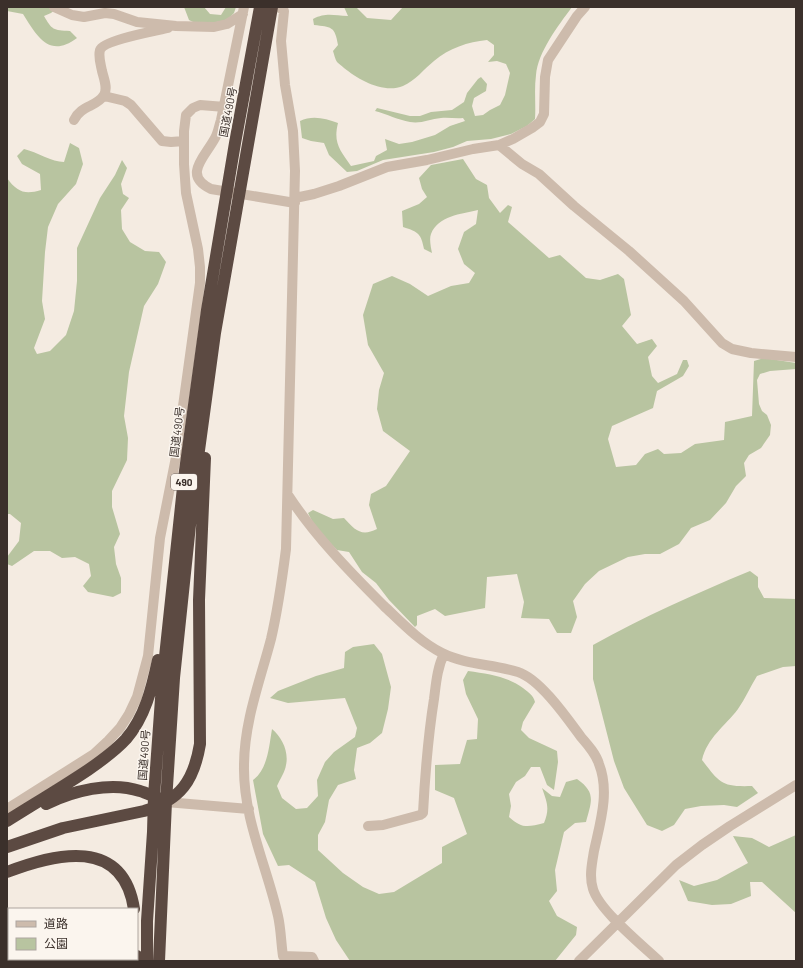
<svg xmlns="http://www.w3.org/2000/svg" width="803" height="968" font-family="Barlow,'Noto Sans JP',sans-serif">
<rect width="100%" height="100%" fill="#f4ebe1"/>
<path fill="#b8c4a0" d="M7 7H58L51 13 44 16C52 30 53 30 70 31L77 38C49 59 37 36 23 14L7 11Z
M184 7H204L210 14 221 15 226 7H236L234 13 226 21 197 24 189 20Z
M344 7H356L367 18 391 20 403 7H572C558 26 538 52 536 75 534 90 536 105 535 119L527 126 511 134 491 139 467 141 453 147 434 152 383 160 357 171 347 172 329 155 324 143 311 141 302 138 300 121C312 115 325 118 338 123 333 143 340 150 351 166L374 161 376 156 387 150 385 139 399 144 412 142 435 135 450 126 465 121 463 118C456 119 448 117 441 118 430 119 421 124 410 122 398 120 387 114 375 111L377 108 410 116H420L431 112 452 110 464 102 467 93 478 79 481 77 487 84 486 91 474 98 472 106 475 116 483 115 490 110 500 105 505 95 510 73 506 64 497 61 488 62 494 55V45L487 40C468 42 449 48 434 61 424 69 415 81 403 86 384 94 359 80 344 68 342 66 339 64 337 62 335 59 334 54 333 51L338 45C335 26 331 27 314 25L313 19C327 12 334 16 348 16Z
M70 143 79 148 83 164 76 184 58 204 48 227 45 252 42 301 45 319 34 348 37 354 50 351 66 335 74 311 77 281V248L100 198 115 175 122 160 127 168 121 184 123 194 129 198 121 210 122 229 130 242 145 251 159 252 166 262 158 284 144 306 129 372 124 416 128 438 127 460 112 491V507L120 534 114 547 116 564 121 578V593L113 597 88 592 83 586 91 576 89 564 75 557 62 558 50 551H34L12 566 7 564V557L19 541 21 523 10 514H7V178C17 192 25 195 41 190L40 174 22 164 17 156 24 149C37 152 52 162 64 162Z
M463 159 476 179 487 185 489 198 500 213 508 205 512 207 508 222 549 258 560 255 586 278 600 280 618 274 624 279 631 315 622 326 637 344 652 339 657 346 648 357 652 376 658 383 677 374 683 360H687L689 366 683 376 657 391 653 408 612 426 608 439 616 467 636 465 645 454 658 449 664 454 681 453 695 444 724 440 725 422 752 416 754 361 764 358 796 363V369L770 371 760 374 757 380 759 404 762 411 767 415 771 425 770 435 761 448 749 455 744 463 746 476 736 486 726 503 710 520 691 528 679 544 660 554H645L628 557 599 571 585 584 573 601 577 617 571 633H557L549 619 521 618 524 602 517 574 487 577 485 608 445 616 435 609 417 616V625L415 627 389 600 376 583 362 572 349 552 337 550 315 527 308 513 313 510 333 519 344 518C355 530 361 537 377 529L369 505 371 494 386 486 410 451 383 431 377 409 379 390 384 373 368 345 363 315 373 284 392 276 410 284 428 296 451 286 469 283 475 273 464 264 458 249 464 232 476 224 478 210C461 214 438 216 431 234 429 239 431 248 432 253L424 249C421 234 419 232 403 227L402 211 419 204 427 197 422 189 419 178 431 165Z
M750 571 758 577V587L764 598 796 599V666L783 667 757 676C750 687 745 699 738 709 725 726 707 738 702 760 720 783 721 787 752 786L758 793 737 807 724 805 701 806 685 809 674 825 662 831 647 825 624 788 614 761 593 679V645C643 617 697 593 750 571Z
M374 644 382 654 391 687 388 709 382 733 370 743 357 748 354 770 356 779 338 785 329 800 325 822 318 835V850L343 873 363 887 379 894 394 892 442 863V847L467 834 454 798 435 790V765L460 764 467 740 477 739 478 719 466 694 463 680 468 671C489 674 506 676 523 688 529 693 533 695 535 702L523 722 521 730 529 738 557 751 558 762 554 790 547 785 540 767H531L525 776 516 782 509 794 511 806 509 817C522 829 528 827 544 823 550 809 547 802 542 788L552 796 560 797 566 782 577 779C597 793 591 802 586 822L575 823 564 832 555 870 557 891 549 901 557 916 577 927 576 935 555 961H350L336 940 326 918 315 882 289 865 278 866 263 834 253 780C268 769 269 746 272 729 282 737 289 752 286 765 285 772 280 779 277 786L282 798 296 809 307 808 318 796 317 780 325 762 334 752 355 737 357 728 345 698 288 703 270 698 278 691 316 676 344 668 345 652 353 647Z
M796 835V913L762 882H750L751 896 731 904 712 905 688 901 679 880 694 886 717 880 748 863 733 836 752 838 769 847Z"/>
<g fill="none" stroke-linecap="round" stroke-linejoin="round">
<path stroke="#cdbbac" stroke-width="10" d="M54 7 72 15 84 17 105 13 114 14 137 22 176 26 214 27 227 24 243 14
M244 7 221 120C219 126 218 133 215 138 205 157 182 175 211 189L295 203
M279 7 284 11 281 41 285 85 293 131 295 171 286 549C282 580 278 609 271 639 260 681 244 722 244 766 243 818 267 867 278 916 281 929 281 943 283 956L312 957 314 961
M104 96 125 101 131 105 162 141 171 142 184 141
M74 120C81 105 97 107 104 95 108 88 104 79 102 71 101 65 98 57 100 50 104 40 156 31 168 28
M499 145 522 164 539 174 574 206 629 251 684 301 722 343 732 349 751 353 796 357
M295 198 314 194 339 186 387 167 427 160 473 149 499 145 513 139 532 128 540 122 544 114 545 77 548 60 577 16 585 7
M288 495C315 536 349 571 384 606 402 623 420 642 442 653 466 665 493 664 518 672 540 679 567 718 581 737 588 745 596 754 599 764 610 792 600 823 594 851 592 863 589 877 593 889 599 910 642 945 659 961
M166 802 249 809
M7 809 94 754 108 741 120 728 129 714 137 697 148 656 160 538 176 457 200 283V267L198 249 186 193 184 164V131L186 115 193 108 200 105 225 107
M368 826 383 825 420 815 423 813C425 775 428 737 434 699 436 684 437 668 444 654
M579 961 676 865 702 845 730 826 796 785"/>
<path stroke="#5c4a42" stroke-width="12" d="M46 804C73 791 110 781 140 791 147 793 154 797 161 799
M7 821C34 804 61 788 88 770 101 761 115 751 126 739 145 717 152 688 158 660
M7 847 63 828 144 811C181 800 194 780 200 744L199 600 205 458
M7 872C56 853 123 837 134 909
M137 956V961
M147 961V921L153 832 154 796 162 685 184 478 207 310 235 143 260 7
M159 961 166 802 174 678 194 487 215 333 272 7"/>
</g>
<g text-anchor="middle" stroke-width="3" stroke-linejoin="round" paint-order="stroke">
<rect fill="#fbf5ee" stroke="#756b66" stroke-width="1" x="171" y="474" width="26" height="16" rx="3"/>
<g font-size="10" font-weight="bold" fill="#3b302b">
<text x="184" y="486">490</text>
</g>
<g font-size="11" fill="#3b302b" stroke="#fbf5ee">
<text transform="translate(228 112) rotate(-79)" y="4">国道490号</text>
<text transform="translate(177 432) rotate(-83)" y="4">国道490号</text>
<text transform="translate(144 755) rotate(-86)" y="4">国道490号</text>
</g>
</g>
<rect width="803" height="968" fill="none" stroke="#3b302b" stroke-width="16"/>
<rect x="8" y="908" width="130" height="52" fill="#fbf5ee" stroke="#aea6a0"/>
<rect x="16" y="921" width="20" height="6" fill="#cdbbac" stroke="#aea6a0"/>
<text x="44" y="928" font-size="12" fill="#3b302b">道路</text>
<rect x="16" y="938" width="20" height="12" fill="#b8c4a0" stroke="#aea6a0"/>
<text x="44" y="948" font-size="12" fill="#3b302b">公園</text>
</svg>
